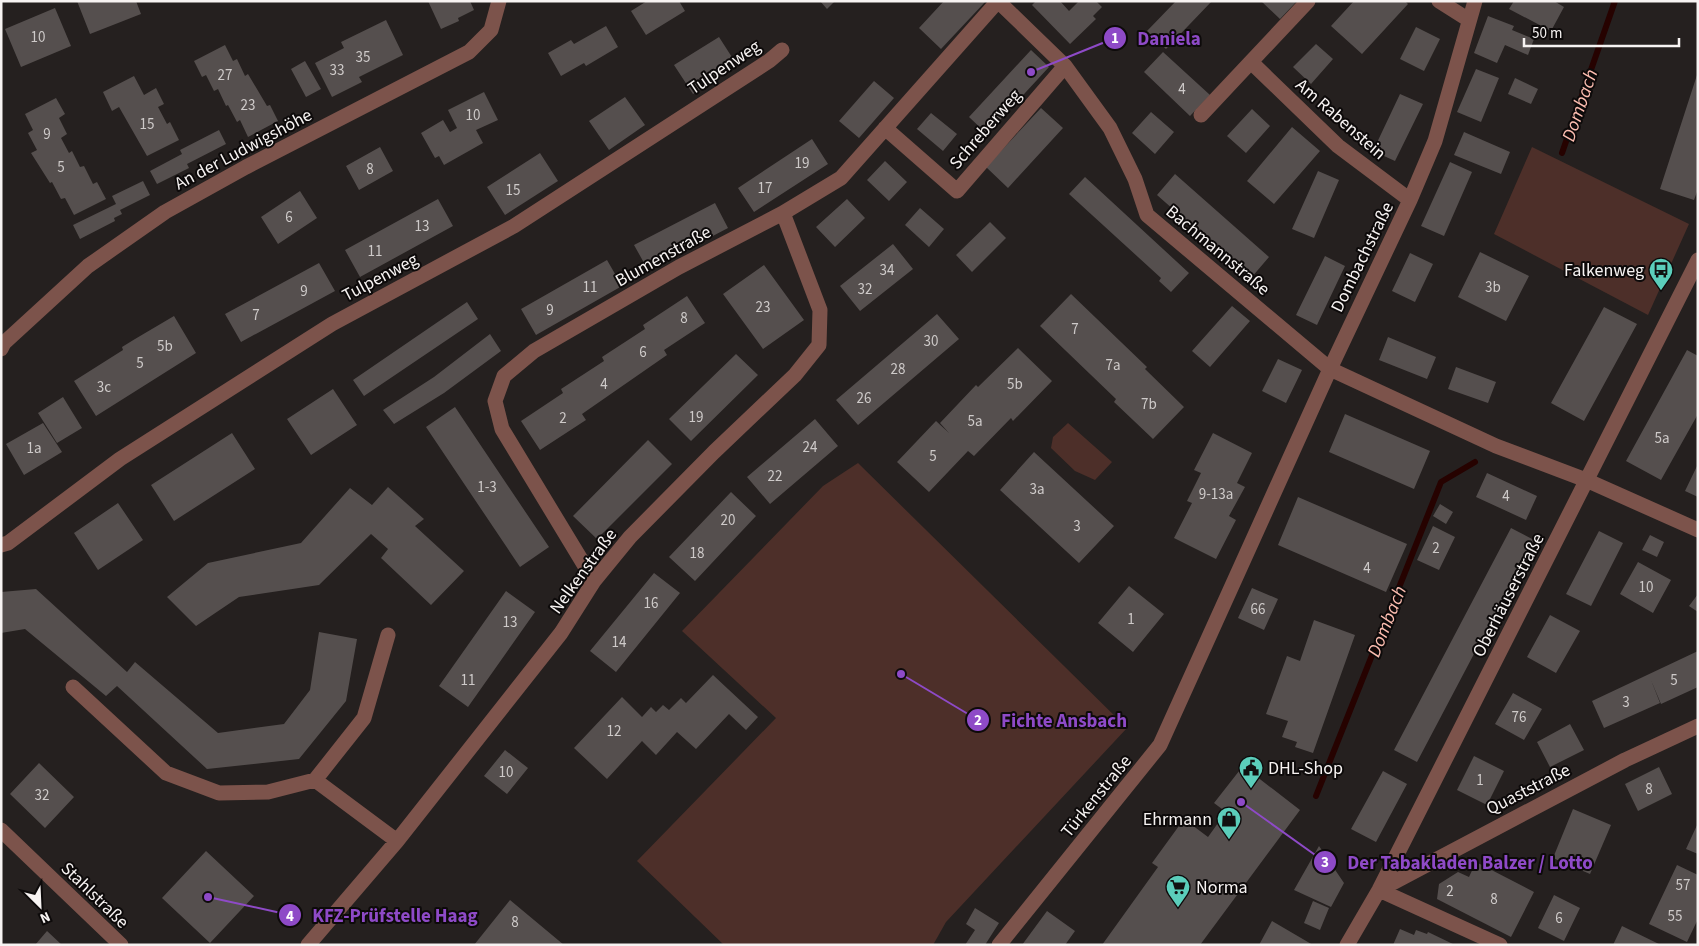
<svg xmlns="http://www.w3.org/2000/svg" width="1699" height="946" font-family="'Source Sans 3',sans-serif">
<rect width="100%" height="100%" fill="#25201f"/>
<path fill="#4d2f29" d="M1532 147 1689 224 1648 315 1494 234Z
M1068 423 1112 462 1095 480 1075 471 1051 448 1053 437Z
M858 463 1127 728 946 922 933 945H724L637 861 776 718 682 631 823 486Z"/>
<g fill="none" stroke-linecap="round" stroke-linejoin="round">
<path stroke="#260200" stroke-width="6" d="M1562 153 1615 1
M1316 796 1441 482 1475 462"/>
</g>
<path fill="#554f4e" d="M77 1H136L141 14 90 34Z
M428 1H470L474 10 458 18 459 21 441 29Z
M647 1H679L685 11 646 35 631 11Z
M820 1H835L827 9Z
M944 1H986L941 49 919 28Z
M1036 1H1060L1069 11 1079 1H1096L1102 7 1093 16 1096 19 1070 44 1032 5Z
M1176 1H1212L1166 49 1147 31Z
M1261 1H1297L1280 19Z
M1354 1H1405L1408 4 1362 54 1331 26Z
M1514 1H1554L1564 7 1551 31 1509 9Z
M55 8 71 46 21 67 5 29Z
M1488 16 1514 26 1512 30 1534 39 1528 55 1505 45 1497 63 1474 53Z
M386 20 403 55 359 77 362 82 332 97 315 63 344 48 341 42Z
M606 26 618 47 586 66 584 63 561 76 548 53 571 40 574 44Z
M1416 27 1440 39 1424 71 1400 59Z
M719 37 737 65 693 94 674 65Z
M1316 44 1333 59 1311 84 1293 67Z
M225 45 233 61 237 59 245 76 248 74 267 106 270 105 278 121 248 137 240 120 237 122 228 105 226 106 218 89 214 91 206 75 202 77 194 61Z
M1031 50 1049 67 987 134 969 117Z
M1163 52 1210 95 1190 116 1144 72Z
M305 61 321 89 306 97 291 69Z
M1476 69 1499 78 1481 122 1457 112Z
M1697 75 1698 189 1694 200 1660 189Z
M134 76 144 95 156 88 164 104 158 107 167 124 170 122 179 140 147 156 119 107 112 111 103 92Z
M1515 78 1538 89 1531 104 1508 94Z
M874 81 894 98 859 138 839 121Z
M484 92 498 120 476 130 483 143 444 165 439 156 435 158 421 133 443 120 450 132 457 128 448 110Z
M1400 94 1423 104 1395 161 1373 151Z
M625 97 645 125 609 150 589 121Z
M56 98 65 114 59 118 67 134 61 138 69 153 72 151 80 167 84 166 93 184 97 182 106 199 74 215 65 198 61 199 52 182 50 183 31 153 37 150 28 133 33 130 25 114Z
M1041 108 1063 128 1008 188 986 167Z
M1252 109 1270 126 1246 153 1227 136Z
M1151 112 1174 132 1155 154 1132 133Z
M931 113 957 134 943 151 917 129Z
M1292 127 1320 151 1274 204 1247 181Z
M219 130 226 144 187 164 189 168 157 184 150 171 182 154 180 150Z
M1464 132 1510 152 1501 174 1454 155Z
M812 139 828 164 754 212 738 188Z
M380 147 393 171 359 190 346 166Z
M540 153 558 181 505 215 487 187Z
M885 161 907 182 889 201 867 180Z
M1450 162 1472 172 1444 236 1421 226Z
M1318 171 1339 180 1314 238 1292 229Z
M1175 174 1269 257 1251 278 1157 195Z
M1085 177 1189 273 1171 292 1159 281 1161 278 1069 194Z
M143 181 150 195 120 210 122 214 114 218 115 221 80 239 73 225 116 204 112 196Z
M300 191 317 218 278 244 261 217Z
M438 199 453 226 360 277 345 250Z
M847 199 865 218 835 247 816 227Z
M715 203 728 228 648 270 634 245Z
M920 208 944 229 929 247 905 225Z
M990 222 1006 238 972 272 956 255Z
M893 244 913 269 860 311 840 286Z
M1480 252 1529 276 1506 321 1458 297Z
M1410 253 1433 264 1415 302 1392 291Z
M1325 256 1345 266 1317 325 1296 315Z
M607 260 622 286 536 335 521 309Z
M319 263 335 291 241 342 225 314Z
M764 265 804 320 763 349 723 294Z
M1071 294 1147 367 1145 369 1184 407 1153 439 1114 402 1116 399 1040 326Z
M687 296 705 323 664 350 667 355 582 414 586 420 540 450 521 421 563 393 561 389 604 361 602 357 645 329 643 325Z
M467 302 478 319 364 396 353 380Z
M1232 306 1250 321 1210 367 1192 351Z
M1604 307 1637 324 1584 421 1551 403Z
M937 314 959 339 858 425 836 400Z
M174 316 196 353 96 416 74 381 123 350 122 347 135 339Z
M490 334 501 351 444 393 394 424 383 410 434 377Z
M1388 337 1436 357 1427 379 1379 360Z
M1018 348 1052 381 1013 421 1011 418 974 456 968 451 929 492 897 462 936 421 949 433 940 423 976 385 978 387Z
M1687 350 1698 356V414L1661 480 1626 461Z
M736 354 758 375 691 441 669 419Z
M1278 359 1302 370 1286 403 1262 391Z
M1456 367 1496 382 1488 403 1448 389Z
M333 389 357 425 311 455 287 419Z
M63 397 82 428 57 443 38 413Z
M455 407 549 547 520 567 426 427Z
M1345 414 1430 451 1414 489 1329 452Z
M815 419 838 446 770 504 747 477Z
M43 423 62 452 24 475 6 444Z
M232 433 255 469 174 521 151 485Z
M1213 433 1252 453 1237 483 1245 487 1229 516 1236 520 1216 559 1174 538 1192 503 1187 501 1201 473 1194 470Z
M648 440 672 464 597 539 573 516Z
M1034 452 1114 526 1079 563 1000 490Z
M1698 464V497L1685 491Z
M1487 473 1537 496 1526 520 1476 497Z
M388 487 424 519 415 526 464 571 431 605 381 558 388 549 371 534 319 585 239 597 196 626 167 597 208 563 301 543 350 488 372 505Z
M731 492 756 516 695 581 669 557Z
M1298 497 1407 544 1386 592 1278 545Z
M118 503 143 540 98 570 74 533Z
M1440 504 1453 512 1446 524 1433 516Z
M1433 526 1455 537 1439 570 1417 560Z
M1511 528 1534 540 1417 762 1394 750Z
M1599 531 1623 543 1591 606 1566 594Z
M1650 535 1664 542 1657 557 1642 550Z
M1638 562 1671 580 1653 613 1620 594Z
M654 573 680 593 616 672 590 651Z
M1129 586 1164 614 1133 652 1098 623Z
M1252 588 1278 599 1264 630 1238 618Z
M36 589 127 672 135 662 218 733 284 724 310 690 319 632 357 639 346 701 299 759 207 769 117 686 106 696 25 629 1 633V592Z
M506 591 535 612 468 707 439 686Z
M1698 594V612L1689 606Z
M1550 615 1580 631 1556 673 1527 657Z
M1314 620 1355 635 1313 753 1295 747 1297 742 1282 737 1288 721 1266 714 1287 656 1300 661Z
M1698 651V687L1661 704 1651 680 1660 703 1604 728 1592 701Z
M713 675 758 717 746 730 729 714 696 749 677 732 656 755 642 741 607 779 574 748 622 697 642 717 651 707 656 712 663 705 669 710 681 698 686 703Z
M1513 693 1542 709 1524 740 1495 724Z
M1570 724 1584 750 1550 767 1537 742Z
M505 750 528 768 507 794 484 776Z
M1474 756 1504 771 1487 805 1457 790Z
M39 763 74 797 45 828 10 794Z
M1243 766 1300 810 1200 945H1102L1158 867 1152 863 1184 819 1208 837 1226 812 1214 803Z
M1659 767 1672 794 1638 811 1625 784Z
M1383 771 1407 784 1376 842 1351 829Z
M1573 809 1611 825 1590 874 1553 858Z
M1698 823V854L1686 849Z
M1319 846 1344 883 1331 907 1294 890Z
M206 851 254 896 210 943 162 898Z
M1476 862 1534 892 1511 937 1437 899 1439 884 1458 872 1469 877Z
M1677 865 1698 875V919L1687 942 1649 924Z
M1554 895 1580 908 1564 941 1538 928Z
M510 900 564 945H474Z
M1313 901 1329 908 1320 930 1304 923Z
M975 908 999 923 985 945H965L975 930 966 924Z
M1047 911 1075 931 1065 945H1022Z
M1272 921 1313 945H1259Z
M1622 926 1661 945H1613Z
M1400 929 1414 935 1416 930 1427 934 1428 932 1455 945H1393Z
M47 931 62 945H35Z"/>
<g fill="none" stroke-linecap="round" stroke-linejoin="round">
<path stroke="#7c534b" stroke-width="15" d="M998 1 1065 66 1110 128 1135 179 1147 215 1330 369 1496 446 1586 480 1698 530
M1439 1 1469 20
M1251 62 1338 146 1410 200
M1201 115 1308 1
M885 128 957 191 1065 66
M1 349 4 343 88 266 165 212 246 167 469 52 491 30 499 1
M1 545 8 543 120 459 332 324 514 226 769 61 782 50
M594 581 502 429 495 401 504 376 534 351 679 267 783 213 841 178 998 1
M73 687 166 773 219 793 268 792 315 780 397 841
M315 780 364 718 388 635
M1 830 121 945
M1379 890 1625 760 1698 726
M1379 890 1500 945
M308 945 397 841 561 633 594 581 630 537 714 452 795 375 819 345 820 310 783 213
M999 945 1160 745 1330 369 1410 200 1435 141 1475 1
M1347 945 1379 890 1698 260"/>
</g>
<defs>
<symbol id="bus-pin" viewBox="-11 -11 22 30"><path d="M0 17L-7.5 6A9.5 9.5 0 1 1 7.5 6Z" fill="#5bcebb" stroke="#0d0a0a"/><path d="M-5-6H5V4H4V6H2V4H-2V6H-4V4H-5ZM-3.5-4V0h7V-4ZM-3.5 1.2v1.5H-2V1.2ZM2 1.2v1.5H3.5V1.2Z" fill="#111"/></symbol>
<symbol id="civic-pin" viewBox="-11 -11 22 30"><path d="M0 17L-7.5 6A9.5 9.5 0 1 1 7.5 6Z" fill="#5bcebb" stroke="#0d0a0a"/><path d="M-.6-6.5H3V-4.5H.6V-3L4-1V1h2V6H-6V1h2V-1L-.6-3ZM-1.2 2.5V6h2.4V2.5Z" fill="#111"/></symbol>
<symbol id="shop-pin" viewBox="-11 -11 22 30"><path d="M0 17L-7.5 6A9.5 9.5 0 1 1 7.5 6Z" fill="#5bcebb" stroke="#0d0a0a"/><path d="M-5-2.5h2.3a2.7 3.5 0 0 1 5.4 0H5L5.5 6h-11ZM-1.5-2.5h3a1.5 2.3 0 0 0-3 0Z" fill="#111"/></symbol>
<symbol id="supermarket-pin" viewBox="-11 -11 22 30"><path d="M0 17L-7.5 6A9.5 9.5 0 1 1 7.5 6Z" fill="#5bcebb" stroke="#0d0a0a"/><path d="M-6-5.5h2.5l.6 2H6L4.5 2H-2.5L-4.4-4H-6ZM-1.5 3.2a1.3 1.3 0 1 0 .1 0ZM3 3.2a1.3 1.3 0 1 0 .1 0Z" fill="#111"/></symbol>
</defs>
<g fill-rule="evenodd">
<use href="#bus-pin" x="1647" y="256" width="28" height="38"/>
<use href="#civic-pin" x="1237" y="754" width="28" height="38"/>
<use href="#shop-pin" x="1215" y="805" width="28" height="38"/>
<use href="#supermarket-pin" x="1164" y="873" width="28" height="38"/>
</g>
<g text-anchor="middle" stroke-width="4" stroke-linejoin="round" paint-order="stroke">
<g font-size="15" fill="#cecac9">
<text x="38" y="42">10</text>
<text x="363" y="62">35</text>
<text x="337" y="75">33</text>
<text x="225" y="80">27</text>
<text x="1182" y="94">4</text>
<text x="248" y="110">23</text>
<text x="473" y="120">10</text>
<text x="147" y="129">15</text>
<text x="47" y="139">9</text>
<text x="802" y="168">19</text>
<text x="61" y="172">5</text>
<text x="370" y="174">8</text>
<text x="765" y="193">17</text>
<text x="513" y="195">15</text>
<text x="289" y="222">6</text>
<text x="422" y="231">13</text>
<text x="375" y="256">11</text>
<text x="887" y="275">34</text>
<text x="590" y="292">11</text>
<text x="1493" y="292">3b</text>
<text x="865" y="294">32</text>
<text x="304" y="296">9</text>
<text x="763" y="312">23</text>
<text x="550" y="315">9</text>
<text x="256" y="320">7</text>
<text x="684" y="323">8</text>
<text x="1075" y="334">7</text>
<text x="931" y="346">30</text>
<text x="165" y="351">5b</text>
<text x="643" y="357">6</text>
<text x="140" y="368">5</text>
<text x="1113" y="370">7a</text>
<text x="898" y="374">28</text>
<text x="604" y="389">4</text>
<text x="1015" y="389">5b</text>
<text x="104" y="392">3c</text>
<text x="864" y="403">26</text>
<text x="1149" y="409">7b</text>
<text x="696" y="422">19</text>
<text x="563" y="423">2</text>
<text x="975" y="426">5a</text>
<text x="1662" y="443">5a</text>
<text x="810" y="452">24</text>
<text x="34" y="453">1a</text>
<text x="933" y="461">5</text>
<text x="775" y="481">22</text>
<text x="487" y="492">1-3</text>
<text x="1037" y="494">3a</text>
<text x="1216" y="499">9-13a</text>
<text x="1506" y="501">4</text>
<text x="728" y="525">20</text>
<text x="1077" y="531">3</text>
<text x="1436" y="553">2</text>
<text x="697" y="558">18</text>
<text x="1367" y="573">4</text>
<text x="1646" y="592">10</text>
<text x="651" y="608">16</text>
<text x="1258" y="614">66</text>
<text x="1131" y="624">1</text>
<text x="510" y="627">13</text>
<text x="619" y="647">14</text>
<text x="468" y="685">11</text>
<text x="1674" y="685">5</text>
<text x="1626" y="707">3</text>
<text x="1519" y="722">76</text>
<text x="614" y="736">12</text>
<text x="506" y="777">10</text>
<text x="1480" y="785">1</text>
<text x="1649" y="794">8</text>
<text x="42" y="800">32</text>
<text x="1683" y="890">57</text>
<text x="1450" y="896">2</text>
<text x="1494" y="904">8</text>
<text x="1675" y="921">55</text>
<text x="1559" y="923">6</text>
<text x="515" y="927">8</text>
</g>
<g font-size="18" fill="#f7f3f2" stroke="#0d0a0a">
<text transform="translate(724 67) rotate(-34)" y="6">Tulpenweg</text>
<text transform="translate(1341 119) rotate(41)" y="6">Am Rabenstein</text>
<text transform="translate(985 129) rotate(-49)" y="6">Schreberweg</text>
<text transform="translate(243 149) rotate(-28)" y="6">An der Ludwigshöhe</text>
<text transform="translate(1218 250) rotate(40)" y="6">Bachmannstraße</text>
<text transform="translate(663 256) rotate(-29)" y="6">Blumenstraße</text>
<text transform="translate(1362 257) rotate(-64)" y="6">Dombachstraße</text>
<text transform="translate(380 277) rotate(-28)" y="6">Tulpenweg</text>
<text transform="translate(583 571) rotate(-54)" y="6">Nelkenstraße</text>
<text transform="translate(1508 595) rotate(-63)" y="6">Oberhäuserstraße</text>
<text transform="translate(1528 789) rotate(-27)" y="6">Quaststraße</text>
<text transform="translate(1096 796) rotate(-51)" y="6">Türkenstraße</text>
<text transform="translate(95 895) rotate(44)" y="6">Stahlstraße</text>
</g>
<g font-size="18" fill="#f7f3f2" stroke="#0d0a0a" text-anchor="end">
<text x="1644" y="276">Falkenweg</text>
<text x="1268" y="774" text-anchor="start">DHL-Shop</text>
<text x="1212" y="825">Ehrmann</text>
<text x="1196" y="893" text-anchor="start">Norma</text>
</g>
<g font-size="19" font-style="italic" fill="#fdbdb0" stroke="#0d0a0a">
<text transform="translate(1579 105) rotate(-71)" y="7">Dombach</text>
<text transform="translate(1386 621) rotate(-68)" y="7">Dombach</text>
</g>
</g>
<path fill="none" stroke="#8e4ac7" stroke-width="2" d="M1031 72L1115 38M901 674L978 720M1241 802L1325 862M208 897L290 915"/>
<g fill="#8e4ac7" stroke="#0d0a0a" stroke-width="2">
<circle cx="1031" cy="72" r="5"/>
<circle cx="901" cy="674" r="5"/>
<circle cx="1241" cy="802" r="5"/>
<circle cx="208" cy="897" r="5"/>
<circle cx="1115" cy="38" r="12"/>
<circle cx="978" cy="720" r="12"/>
<circle cx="1325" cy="862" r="12"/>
<circle cx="290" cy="915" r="12"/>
</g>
<g font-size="15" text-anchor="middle" font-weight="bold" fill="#fff">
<text x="1115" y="43">1</text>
<text x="978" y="725">2</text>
<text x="1325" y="867">3</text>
<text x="290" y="921">4</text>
</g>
<g font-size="19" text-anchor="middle" font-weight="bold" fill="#8e4ac7" stroke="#0d0a0a" stroke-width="4" stroke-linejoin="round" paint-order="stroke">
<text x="1169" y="45">Daniela</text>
<text x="1064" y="727">Fichte Ansbach</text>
<text x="1470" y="869">Der Tabakladen Balzer / Lotto</text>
<text x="395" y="922">KFZ-Prüfstelle Haag</text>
</g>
<rect width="1699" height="946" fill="none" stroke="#f7f3f2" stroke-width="5"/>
<g transform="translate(40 906) rotate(156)" stroke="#0d0a0a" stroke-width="4" paint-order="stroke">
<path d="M0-4L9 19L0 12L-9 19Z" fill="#f7f3f2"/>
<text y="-8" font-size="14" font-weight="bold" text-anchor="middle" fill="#f7f3f2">N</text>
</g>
<path d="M1524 38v8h155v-8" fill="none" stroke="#f7f3f2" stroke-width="2.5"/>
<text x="1532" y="38" font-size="15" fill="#f7f3f2" stroke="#0d0a0a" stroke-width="4" paint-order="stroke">50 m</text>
</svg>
